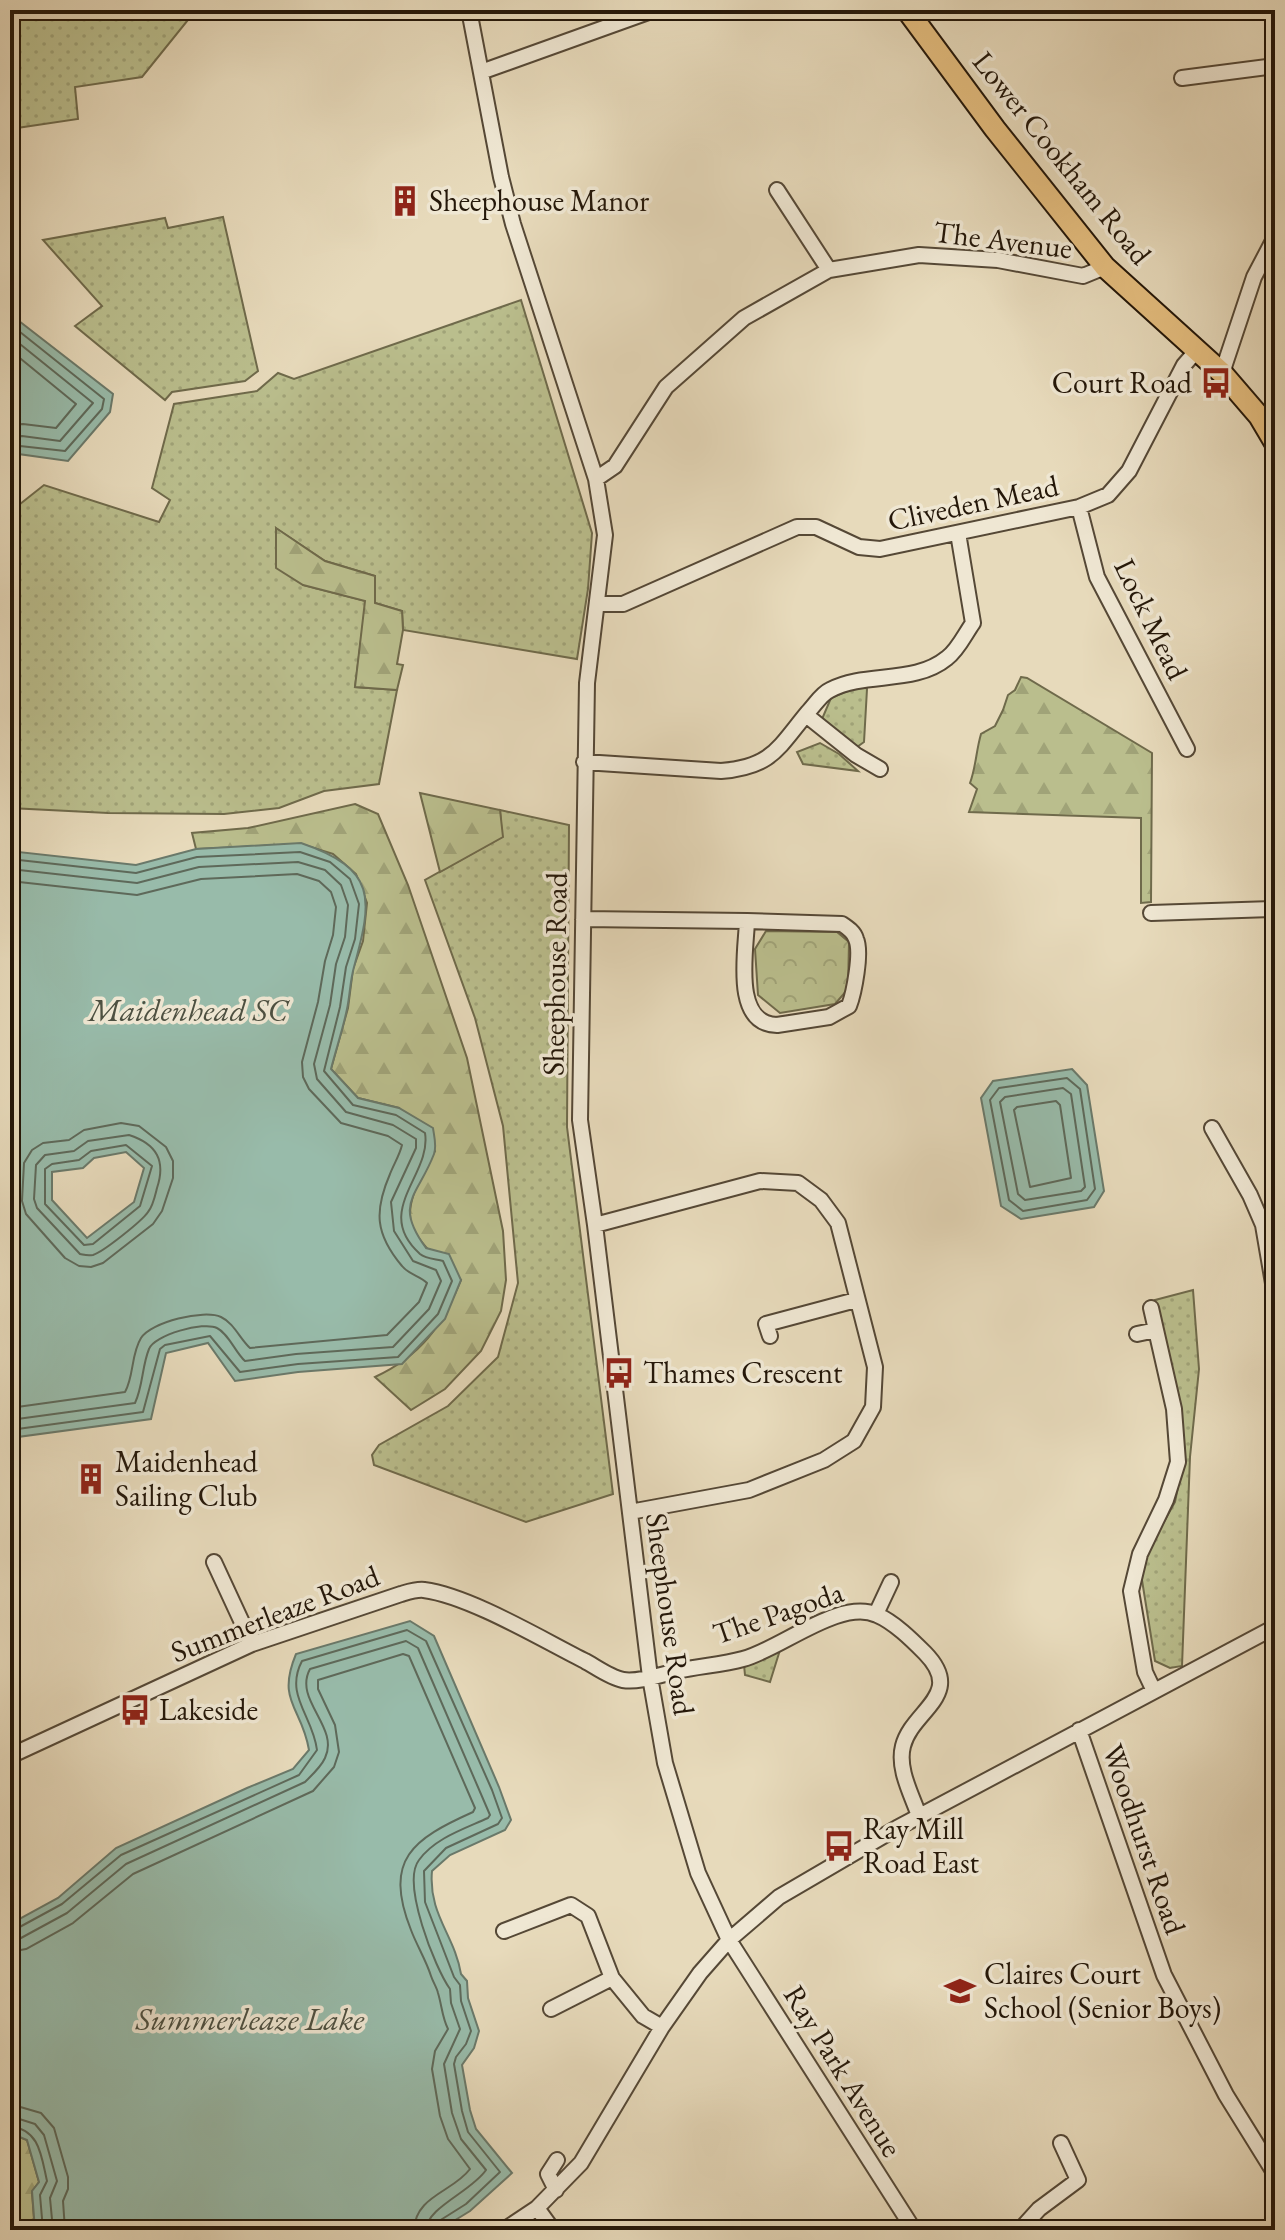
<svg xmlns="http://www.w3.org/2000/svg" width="1285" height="2240" font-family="'EB Garamond',serif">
<defs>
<pattern id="grass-dots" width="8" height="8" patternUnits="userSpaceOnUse" patternTransform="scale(2)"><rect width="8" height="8" fill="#babe8d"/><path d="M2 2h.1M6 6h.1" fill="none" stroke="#a0a378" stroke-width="1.8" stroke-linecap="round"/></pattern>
<pattern id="forest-firs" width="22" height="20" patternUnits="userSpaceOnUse" patternTransform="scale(2)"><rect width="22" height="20" fill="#babe8d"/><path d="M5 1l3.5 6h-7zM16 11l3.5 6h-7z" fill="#a0a378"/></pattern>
<pattern id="park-crowns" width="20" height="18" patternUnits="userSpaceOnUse" patternTransform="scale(2)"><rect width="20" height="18" fill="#babe8d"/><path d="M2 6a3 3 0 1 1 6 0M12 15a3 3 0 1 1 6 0" fill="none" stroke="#a0a378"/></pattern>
</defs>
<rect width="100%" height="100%" fill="#e7dabb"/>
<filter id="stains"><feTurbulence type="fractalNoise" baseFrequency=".0025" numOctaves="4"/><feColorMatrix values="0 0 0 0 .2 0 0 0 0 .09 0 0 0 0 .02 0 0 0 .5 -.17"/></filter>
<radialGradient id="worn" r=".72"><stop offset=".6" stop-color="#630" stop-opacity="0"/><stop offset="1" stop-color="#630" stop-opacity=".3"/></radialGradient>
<path fill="url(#grass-dots)" stroke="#6f6a4b" stroke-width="2" d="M10 10H196L142 77 75 87 78 119 10 129Z
M223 217 258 371 245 381 172 392 165 400 75 326 102 306 43 240 165 218 168 228Z
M521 300 592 533 588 589 577 659 403 630 402 611 375 603V576L325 561 277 529 303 585 366 601 355 687 397 690 379 784 324 791 279 808 224 814 108 813 10 808V512L44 485 159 522 170 500 152 488 174 404 257 391 278 373 294 379Z
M861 685 867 689 864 742 857 747 849 746 822 719 831 698Z
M820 743 839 754 858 771 803 764 797 752Z
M500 810 569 825 567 1127 613 1494 526 1522 374 1465 372 1455 379 1445 448 1406 498 1357 518 1283 503 1126 475 1018 425 880 502 837Z
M1193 1290 1199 1369 1190 1457 1182 1666 1170 1668 1155 1661 1141 1574 1150 1547 1175 1502 1185 1452 1177 1390 1155 1300Z
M780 1650 770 1682 745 1675 744 1665Z"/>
<path fill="url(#forest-firs)" stroke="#6f6a4b" stroke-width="2" d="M276 528 325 561 375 576V603L402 611 403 630 397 664 403 665 397 690 355 687 365 601 303 585 276 568Z
M1021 677 1027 678 1152 753 1151 902 1141 903V818L969 812 977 789 970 783C976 767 976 751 981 734L995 726 1003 710 1008 695 1015 690Z
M420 793 500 810 503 837 440 872Z
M355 804 378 814 408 885 467 1058 503 1231 506 1280 501 1311 481 1351 445 1389 411 1410 375 1377C422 1355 441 1327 461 1280 404 1229 394 1222 435 1151L399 1108 358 1098 331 1069 348 1008 353 969 363 941 367 903 356 874 333 854 301 844 196 849 192 833 248 828Z
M10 2133 27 2140 39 2182 32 2192 34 2219 12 2230Z"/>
<path fill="url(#park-crowns)" stroke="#6f6a4b" stroke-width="2" d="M766 931 837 932 849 942 848 989 835 1004 780 1013 758 995 755 949Z"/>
<path fill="#98bbaa" stroke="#6a796a" stroke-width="2" fill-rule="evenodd" d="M10 314 113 394 110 412 68 461 18 454V476L10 485Z
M301 843C377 869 373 898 354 967 350 981 350 995 347 1009 343 1029 336 1049 331 1069L358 1098 399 1108 433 1128C434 1136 437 1146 434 1154 418 1196 393 1203 426 1248L449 1254 461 1280 445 1319 402 1364 298 1372 235 1381 208 1343 166 1353 151 1419 10 1438V851L136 865 196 849ZM126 1152 144 1168 134 1202 87 1238 52 1200V1172L83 1168 94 1158Z
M1072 1069 1087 1085 1104 1191 1094 1207 1021 1219 1001 1206 981 1098 993 1081Z
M410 1621 434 1636 499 1787 511 1820 505 1830 450 1855 432 1871C428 1914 455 1936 461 1974L467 1981 468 1998 479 2031 474 2048 462 2065 470 2110 476 2129 512 2173 470 2211 439 2230H35L32 2191 39 2182 27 2140 10 2133V1924L58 1898 116 1848 247 1788 293 1769 309 1750C302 1707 276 1702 296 1654Z"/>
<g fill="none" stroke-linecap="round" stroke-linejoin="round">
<path stroke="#5e695a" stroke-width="2" d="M10 324 104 399 102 409 65 451 20 446 10 453
M10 336 93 403 60 441 22 436 10 438
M10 350 76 404 56 428 23 424 10 425
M10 859 136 873 197 857 300 852 330 862 350 879 359 904 355 939 346 967 340 1007 324 1071 353 1105 396 1115 425 1133C432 1175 372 1211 420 1254 426 1259 436 1259 443 1261L452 1281 438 1314 398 1357 298 1364 240 1372 210 1336 165 1345 160 1349 143 1412 10 1430
M10 869 137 883 199 867 298 862 325 870 341 885 348 905 345 937 336 964 330 1005 314 1064 317 1079 346 1112 393 1125 416 1139V1148L391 1202 394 1231 413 1261 436 1270 441 1281 429 1309 393 1347 296 1354 245 1361C235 1352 229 1334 217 1328 204 1321 154 1335 149 1349 142 1366 143 1386 135 1403L10 1420
M10 881 137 895 201 879 297 874 319 881 331 892 336 907 333 935 325 961 318 1002 302 1062 303 1077 309 1089 341 1123 388 1136 402 1145C400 1154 394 1164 390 1174 374 1211 375 1234 402 1266 409 1275 421 1276 427 1283L419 1302 387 1335 250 1348C240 1339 234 1323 221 1317 204 1309 151 1322 141 1338 131 1354 134 1376 125 1392L10 1408
M1067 1078 1080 1089 1095 1189 1087 1200 1023 1211 1009 1200 990 1100 999 1088Z
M1063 1088 1071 1094 1085 1187 1081 1191 1025 1200 1018 1194 1000 1102 1005 1097Z
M1056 1101 1060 1105 1071 1178 1030 1187 1014 1110 1017 1107Z
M121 1123 139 1126 166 1147 173 1161V1178L162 1211 153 1224 103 1263 91 1267 79 1266 65 1258 26 1214 22 1201 24 1163 32 1150 43 1143 69 1140 84 1130Z
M129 1135C157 1144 166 1161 157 1188 155 1196 153 1206 148 1212 142 1221 103 1252 93 1255 87 1256 85 1255 80 1254L37 1208 34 1199 36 1165 45 1155 74 1151 88 1141Z
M126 1145 152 1166 140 1206 93 1244 84 1245 45 1204V1169L52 1164 79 1160 91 1151Z
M10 1930 16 1929 62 1904 121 1855 299 1775 317 1750C313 1716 284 1695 302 1661L407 1630 426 1641 492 1790 502 1818 498 1824 446 1848 424 1871 425 1902 454 1977 460 1985 461 2001 471 2031 466 2044 456 2057 454 2064 462 2111 468 2132 500 2172 466 2204 439 2221 436 2230
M10 1940 21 1938 67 1913 126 1864 305 1782C312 1775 321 1767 325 1758 340 1727 293 1700 310 1669L406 1641 418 1648 490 1815 488 1818C464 1829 435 1838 419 1860 401 1883 435 1968 450 1989L451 2003 460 2029 444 2064 452 2113 461 2139 486 2170C471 2192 427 2207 426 2230
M10 1952 26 1949 73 1923 133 1874 313 1791 334 1767 339 1752 335 1725 318 1689V1680L403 1654 409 1656 475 1808 473 1812C413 1839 383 1859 411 1930 417 1946 426 1960 431 1976 433 1982 437 1988 438 1993 442 2006 442 2017 448 2029L435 2051 432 2069 440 2116 448 2139 470 2169C453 2192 415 2196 414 2230
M10 2104 41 2113 54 2128 68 2177V2189L63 2201 65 2230
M10 2116 35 2124 44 2135 57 2181 50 2198 53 2230
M10 2126C40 2130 41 2155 47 2181L40 2195 43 2230"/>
<defs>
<path id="street" d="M469 10 501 177 513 224 596 479 605 535 587 683 580 1120 595 1225 650 1677 665 1763 698 1873 729 1940 914 2230
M481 72 654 10
M1182 78 1275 66
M777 190 829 270
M1222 373 1254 277 1275 237
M596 479 615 466 666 387 744 318 829 270 919 255 998 260 1083 276 1105 267
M1079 507 1097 577 1187 749
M598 604H623L797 527H816L859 547 880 549 1079 507 1108 495 1129 471 1184 365 1198 349
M806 715 856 755 880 769
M584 762 721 771C772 767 778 748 808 712 815 705 821 694 830 690 866 671 914 685 947 658 958 650 965 634 973 623L958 533
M1151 913 1275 909
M583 919 747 921
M747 921 842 924C848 928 854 932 856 939 862 952 854 993 849 1006L829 1017 777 1025C732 1024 746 951 747 921Z
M1212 1128 1250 1195 1263 1225 1275 1295
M595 1225 760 1181 798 1183 821 1200 838 1223 875 1367 873 1407 854 1441 824 1460 749 1490 630 1512
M1151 1308 1174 1409 1178 1462 1166 1500 1140 1554 1131 1591 1145 1672 1154 1691
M1137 1334 1156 1330
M770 1336 766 1324 856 1300
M214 1562 252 1644
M876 1614 891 1582
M1079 1730 1164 1975 1226 2095 1275 2174
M10 1756 252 1644 401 1594C408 1592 417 1589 424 1590 470 1596 543 1640 585 1661 596 1667 611 1678 623 1680 639 1683 662 1674 677 1671 698 1666 722 1665 743 1659 781 1649 840 1598 877 1615 894 1622 912 1640 925 1653 966 1695 912 1710 903 1746 897 1769 912 1795 919 1816
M504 1931 571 1905 588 1916 612 1978 643 2016 662 2027
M551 2009 612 1978
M556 2190 548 2174 557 2160
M537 2208 553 2230
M504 2230 537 2208 581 2163 662 2027 700 1973 729 1940 779 1897 897 1828 1275 1627
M1020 2230 1039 2209 1078 2180 1061 2143"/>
<path id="primary" d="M907 10 995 129 1105 267 1222 373 1259 416 1275 443"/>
</defs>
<use href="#street" stroke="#554836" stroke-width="18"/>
<use href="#primary" stroke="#241709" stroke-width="24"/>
<use href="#street" stroke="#efe7d3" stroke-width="14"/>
<use href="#primary" stroke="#e4bd7e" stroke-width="20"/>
</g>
<defs>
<symbol id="building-bare" viewBox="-9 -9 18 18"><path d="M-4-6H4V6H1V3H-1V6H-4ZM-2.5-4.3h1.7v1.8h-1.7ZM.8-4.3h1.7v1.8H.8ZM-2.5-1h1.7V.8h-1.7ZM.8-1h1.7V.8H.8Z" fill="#8f2418" stroke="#efe7d3" stroke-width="2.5" paint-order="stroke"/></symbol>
<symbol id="bus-bare" viewBox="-9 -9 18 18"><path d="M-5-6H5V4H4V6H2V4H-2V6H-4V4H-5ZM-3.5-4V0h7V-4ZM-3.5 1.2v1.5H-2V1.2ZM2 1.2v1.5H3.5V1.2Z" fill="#8f2418" stroke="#efe7d3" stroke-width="2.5" paint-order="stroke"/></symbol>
<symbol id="school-bare" viewBox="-9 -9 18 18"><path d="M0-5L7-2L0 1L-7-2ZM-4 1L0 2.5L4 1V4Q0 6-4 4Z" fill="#8f2418" stroke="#efe7d3" stroke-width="2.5" paint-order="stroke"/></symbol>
</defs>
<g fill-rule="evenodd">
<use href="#building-bare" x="383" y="179" width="44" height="44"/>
<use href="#bus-bare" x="1194" y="361" width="44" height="44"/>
<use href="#bus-bare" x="597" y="1351" width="44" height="44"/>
<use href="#building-bare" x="69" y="1457" width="44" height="44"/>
<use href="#bus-bare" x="113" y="1688" width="44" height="44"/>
<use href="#bus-bare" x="817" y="1824" width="44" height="44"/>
<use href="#school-bare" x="938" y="1969" width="44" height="44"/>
</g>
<g text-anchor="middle" stroke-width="7" stroke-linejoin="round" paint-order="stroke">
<g font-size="30" fill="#241709" stroke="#efe7d3">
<text transform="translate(1062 158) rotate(51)" y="10">Lower Cookham Road</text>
<text transform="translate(1003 240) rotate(7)" y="10">The Avenue</text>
<text transform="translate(973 503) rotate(-12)" y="10">Cliveden Mead</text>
<text transform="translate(1151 619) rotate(64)" y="10">Lock Mead</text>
<text transform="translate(555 974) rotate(-89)" y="10">Sheephouse Road</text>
<text transform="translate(778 1613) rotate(-19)" y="10">The Pagoda</text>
<text transform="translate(275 1614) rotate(-21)" y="10">Summerleaze Road</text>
<text transform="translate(670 1614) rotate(82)" y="10">Sheephouse Road</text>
<text transform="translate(1144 1839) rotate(71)" y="10">Woodhurst Road</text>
<text transform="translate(843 2071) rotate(58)" y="10">Ray Park Avenue</text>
</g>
<g font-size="30" fill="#241709" stroke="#efe7d3" text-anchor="start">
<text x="429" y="211">Sheephouse Manor</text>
<text x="1192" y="393" text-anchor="end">Court Road</text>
<text x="643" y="1383">Thames Crescent</text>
<text x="115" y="1472">Maidenhead<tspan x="115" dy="34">Sailing Club</tspan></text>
<text x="159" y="1720">Lakeside</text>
<text x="863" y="1839">Ray Mill<tspan x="863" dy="34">Road East</tspan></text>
<text x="984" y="1984">Claires Court<tspan x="984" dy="34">School (Senior Boys)</tspan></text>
</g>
<g font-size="32" font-style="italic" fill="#4d5041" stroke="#efe7d3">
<text x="188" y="1021">Maidenhead SC</text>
<text x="250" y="2030">Summerleaze Lake</text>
</g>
</g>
<rect width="1285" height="2240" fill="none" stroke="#e7dabb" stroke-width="40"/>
<rect x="12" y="12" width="1261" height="2216" fill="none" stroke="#241709" stroke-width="4"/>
<rect x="20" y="20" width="1245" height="2200" fill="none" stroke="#241709" stroke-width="2"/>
<rect width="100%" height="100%" filter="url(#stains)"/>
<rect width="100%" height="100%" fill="url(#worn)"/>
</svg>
